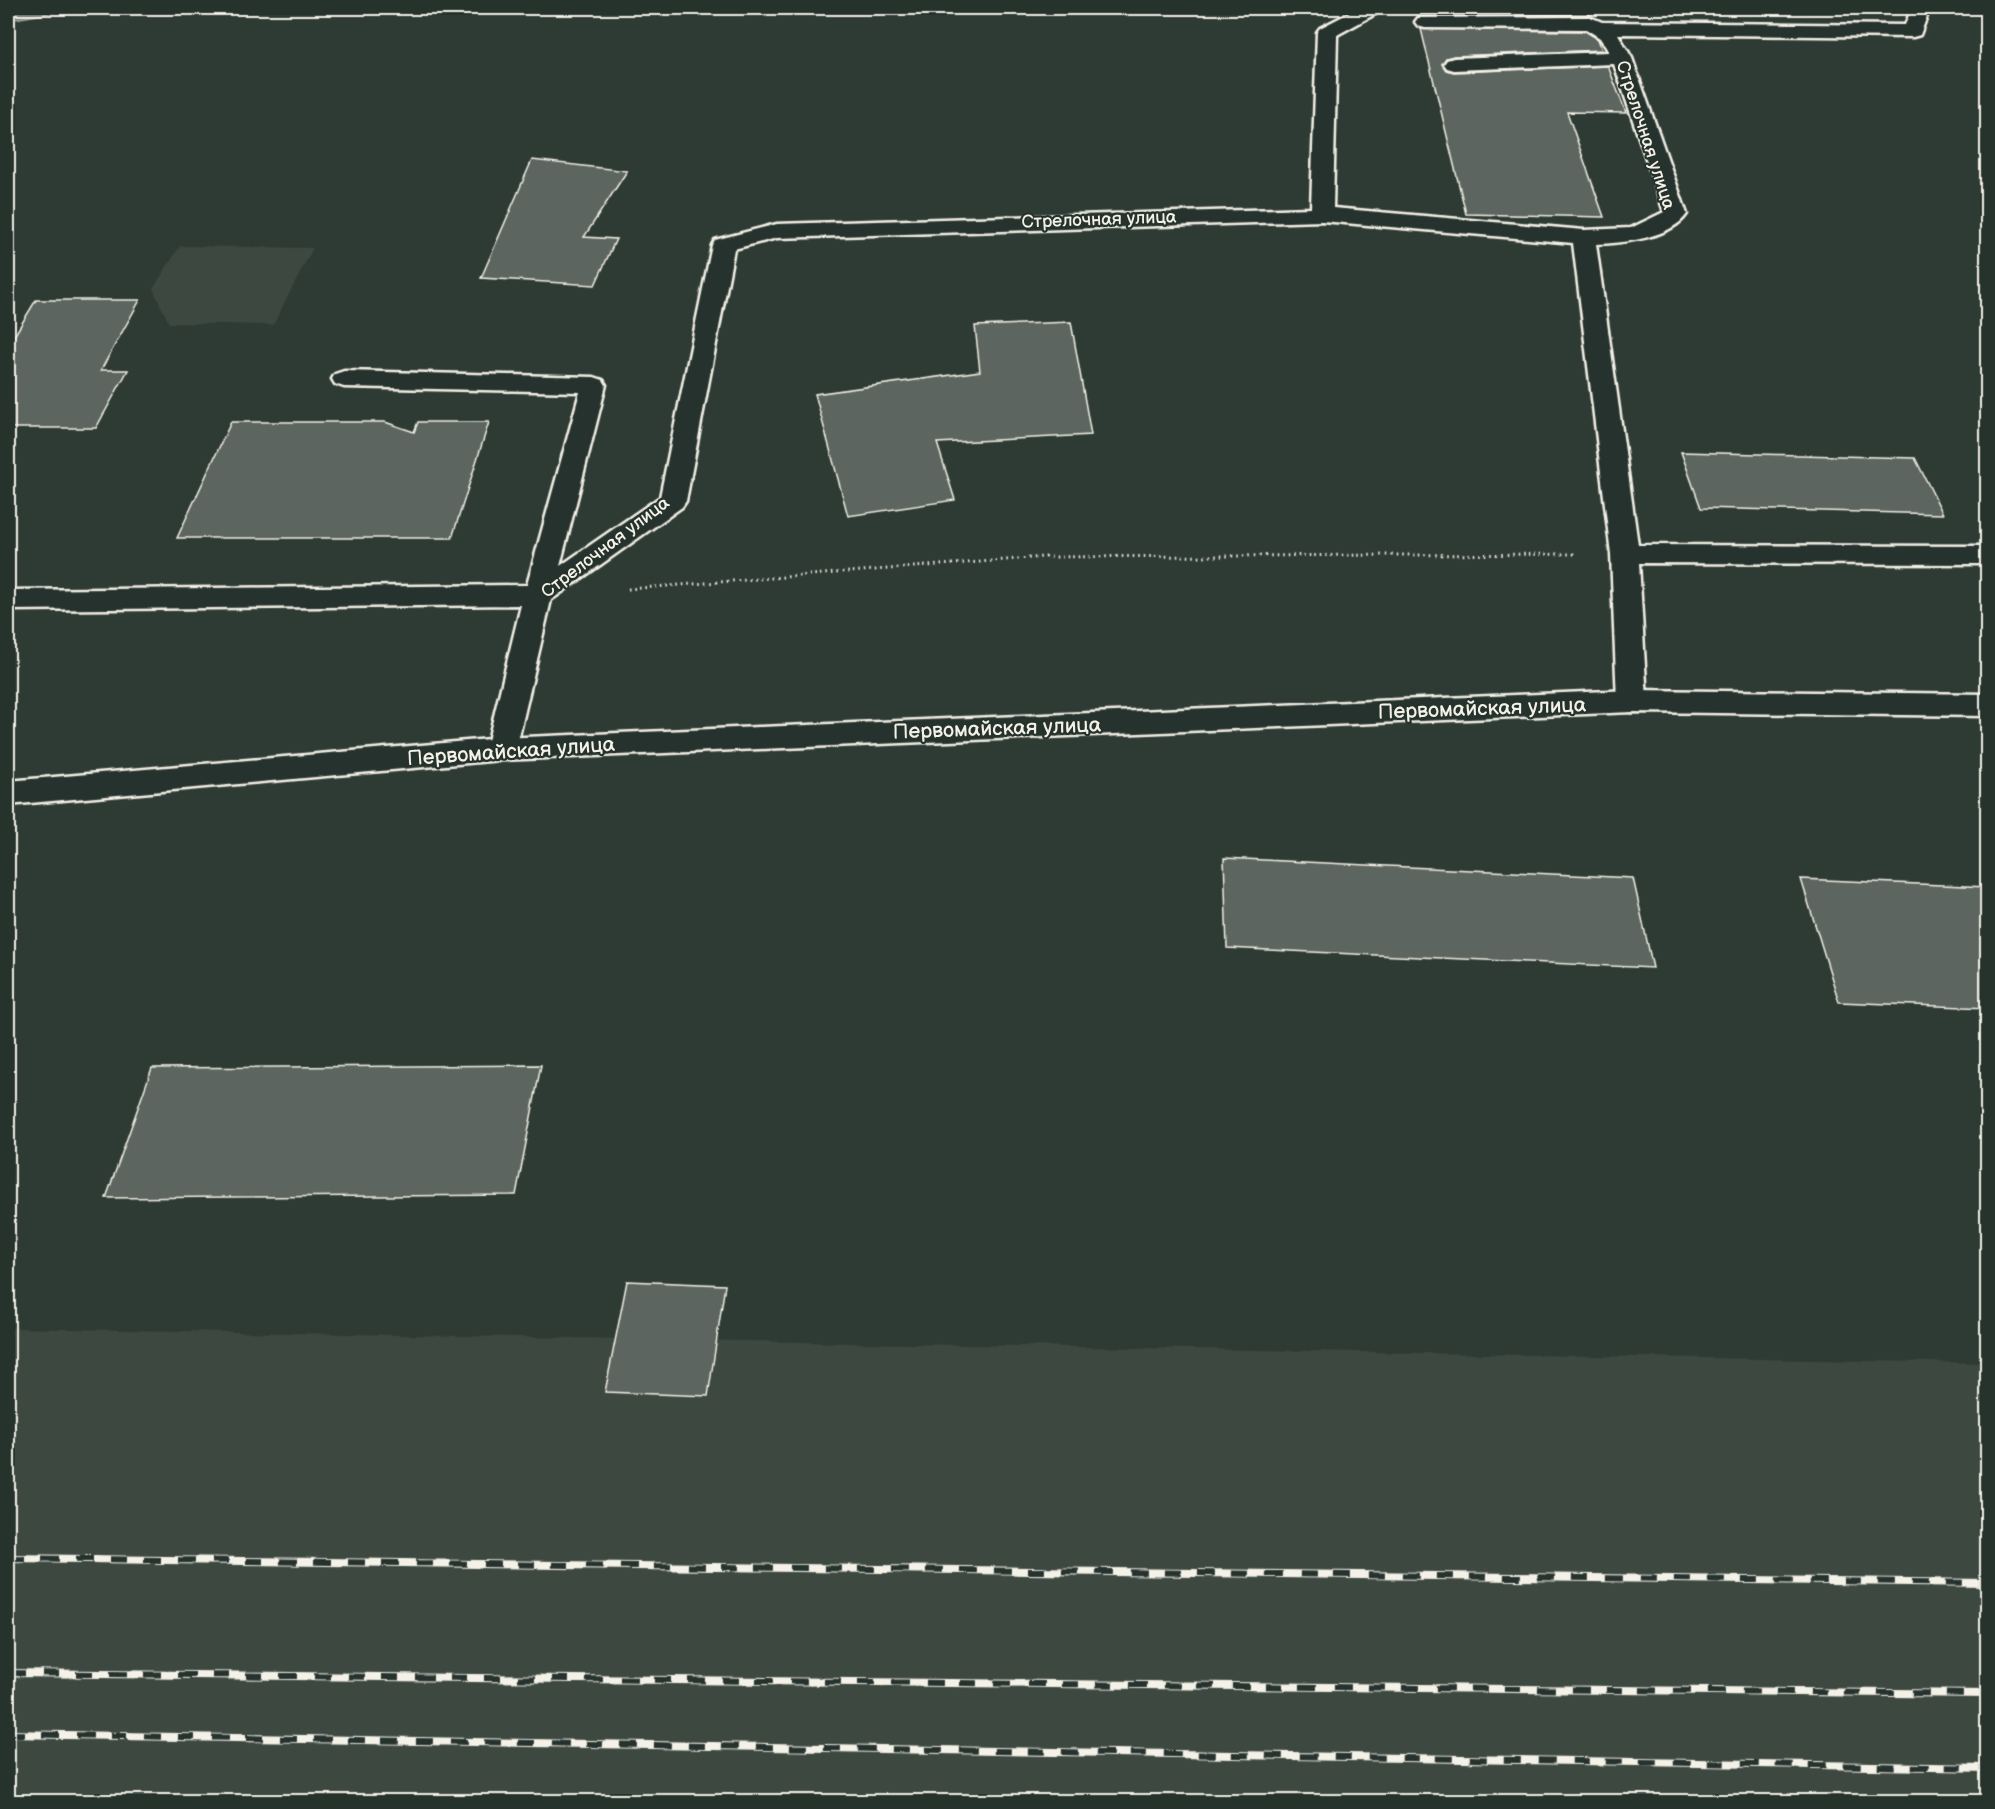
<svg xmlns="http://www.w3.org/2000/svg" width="1995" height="1809" font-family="'Balsamiq Sans',sans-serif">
<rect width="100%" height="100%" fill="#2e3b34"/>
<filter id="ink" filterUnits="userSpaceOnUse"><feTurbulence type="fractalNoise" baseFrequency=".0167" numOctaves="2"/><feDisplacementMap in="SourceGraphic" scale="12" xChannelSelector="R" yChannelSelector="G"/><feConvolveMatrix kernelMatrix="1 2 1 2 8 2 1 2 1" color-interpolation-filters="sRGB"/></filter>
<g filter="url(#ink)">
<path fill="#3c4841" d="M180 246 313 248 273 325 169 323 153 289Z
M8 1328 1987 1363V1801H8Z"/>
<path fill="#6f7770" stroke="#a4a8a0" stroke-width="1.5" d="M8 8H78L8 20Z"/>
<path fill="#5c655e" stroke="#f4f1e8" stroke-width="1.5" d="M1415 8H1586L1588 15 1417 16Z
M1421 29 1585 31 1598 39 1602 50 1454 56 1446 58 1442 64 1446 70 1454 72 1608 66 1626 113 1567 112 1604 217 1466 214Z
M532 160 627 171 584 237 616 239 595 285 481 278Z
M36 300H140L101 370H128L96 428H8V346Z
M1071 322 1091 435 937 443 955 500 848 516 815 394 980 371 975 326Z
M231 422H385L414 432 418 422H489L452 538H177Z
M1681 452 1915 458 1943 514 1701 508Z
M1224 858 1633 878 1653 968 1227 948Z
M1801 879 1988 887V1008L1839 1002Z
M541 1065 516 1195 106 1198 152 1068Z
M627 1281 725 1285 708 1396 605 1392Z"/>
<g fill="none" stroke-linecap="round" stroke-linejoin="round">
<defs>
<path id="minor" d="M1359 8H1382L1379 12 1337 35 1333 208 1584 230 1631 228 1664 212 1614 64 1454 70 1447 68 1444 64 1447 60 1454 58 1609 52 1600 38 1586 29 1425 28 1418 26 1415 22 1418 18 1590 17 1602 22 1905 25 1912 8H1930L1920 35 1913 37 1618 34 1632 58 1687 214C1671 238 1623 243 1596 244L1638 545 1988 546V564L1639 563 1647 701 1643 709 1632 712 1621 709 1617 701 1611 554 1573 243 1322 221 777 238 734 249 686 501 682 507 551 600 516 749 512 757 501 760 490 757 486 749 521 605 8 610V590L527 585 580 392 344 387 335 384 332 379 335 374 344 371 594 377 603 380 606 385 560 566 660 497 712 245 715 240 777 224 1311 208 1317 32 1320 28Z"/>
<path id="major" d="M1632 690 1988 694V716L1632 712 501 760 8 805V781L501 738Z"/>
</defs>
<use href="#minor" stroke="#f4f1e8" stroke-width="5"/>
<use href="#major" stroke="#f4f1e8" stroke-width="5"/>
<path stroke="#f4f1e8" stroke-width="3" stroke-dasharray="1.5 4" stroke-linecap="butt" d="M628 589 1044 557 1577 554"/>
<use href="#minor" fill="#26332d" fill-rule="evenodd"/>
<use href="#major" fill="#26332d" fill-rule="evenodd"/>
<defs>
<path id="rail" d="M8 1558 1988 1583
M8 1673 1988 1694
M8 1734 1988 1768"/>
</defs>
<use href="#rail" stroke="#f4f1e8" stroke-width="8"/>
<use href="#rail" stroke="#26332d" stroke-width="6" stroke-dasharray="17" stroke-linecap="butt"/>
</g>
</g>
<g text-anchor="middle" stroke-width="4.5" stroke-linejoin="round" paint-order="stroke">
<g font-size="18" fill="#f4f1e8" stroke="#26332d">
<text transform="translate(1646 135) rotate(72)" y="6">Стрелочная улица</text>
<text transform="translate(1099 219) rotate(-2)" y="6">Стрелочная улица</text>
<text transform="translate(605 547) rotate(-37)" y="6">Стрелочная улица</text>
</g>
<g font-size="21" fill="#f4f1e8" stroke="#26332d">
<text transform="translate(1482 708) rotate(-2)" y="7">Первомайская улица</text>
<text transform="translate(997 728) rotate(-2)" y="7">Первомайская улица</text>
<text transform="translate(511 751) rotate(-4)" y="7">Первомайская улица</text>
</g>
</g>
<rect width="1995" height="1809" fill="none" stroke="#26332d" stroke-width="30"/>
<rect x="15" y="15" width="1965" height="1779" fill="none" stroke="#f4f1e8" stroke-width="2" filter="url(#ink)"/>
</svg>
